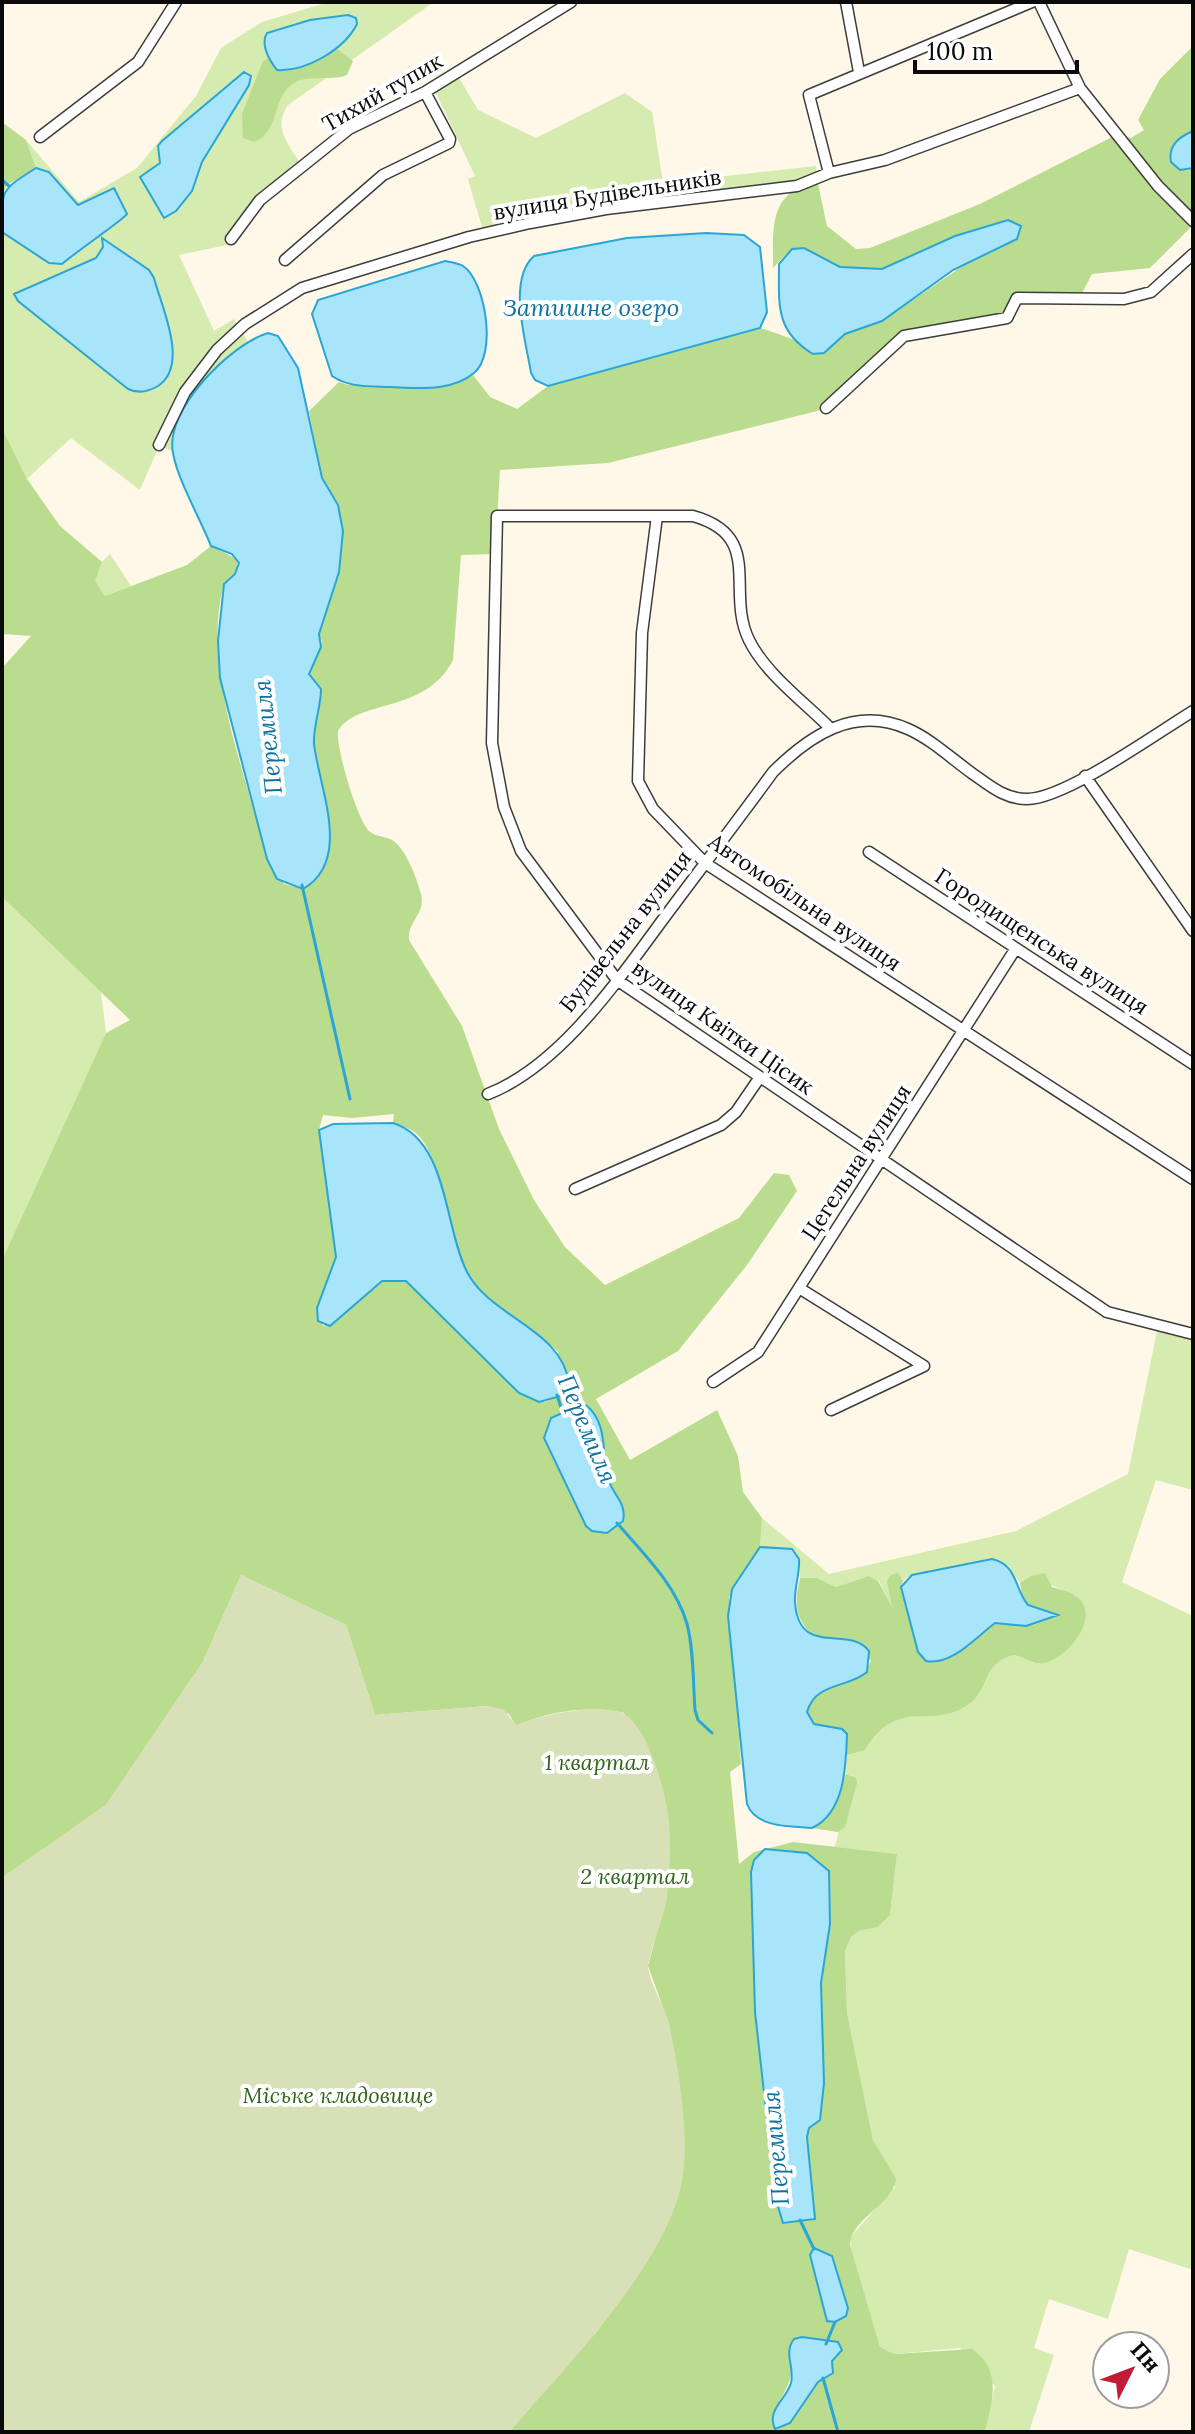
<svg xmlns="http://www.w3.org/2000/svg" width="1195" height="2434" font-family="Lora,serif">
<rect width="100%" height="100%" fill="#fff7e7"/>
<path fill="#d5ebaf" d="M329 2H434L288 105C272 129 289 144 301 165L244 216 227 245 179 255 214 331 234 319 248 342C206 369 184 403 172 451L159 446 140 490 71 438 27 479 2 428V195L36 168 26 140 79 202 137 168 196 96 221 48 262 22Z
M456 73 478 110 536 138 625 93 652 112 663 183 816 166 817 179 606 209 484 234 468 179 475 176 433 87Z
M110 554 131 586 105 596 94 581 102 562Z
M2 897 101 992 106 1033 2 1260Z
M1158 1326 1193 1334V1490L1156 1480 1122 1582 1193 1616V2270L1129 2249 1108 2319 1049 2299 1034 2348 1054 2355 1029 2432H985L995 2386 960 2348 894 2354 880 2347 852 2254 850 2239 854 2233 895 2187 873 2140 847 2013 845 1951 851 1937 859 1931 878 1927 890 1915 897 1854 835 1847 852 1776 846 1774 847 1755 865 1750C899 1695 928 1730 969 1704 992 1689 980 1664 1014 1655L1033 1663 1077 1596 1031 1576 1020 1583 1008 1566 907 1577 903 1581V1578L893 1610 879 1581 869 1576 836 1587 817 1578H800L799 1559 792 1550 760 1547 762 1518 829 1574 1016 1531 1128 1474Z"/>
<path fill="#badc8e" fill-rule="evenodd" d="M1193 46V225L1150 268 1092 274 1079 299 1017 298 1007 318 913 334 826 408 817 411 608 463 500 470 495 554 461 555 453 660C426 714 356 699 338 731 336 749 357 819 369 831 376 837 385 836 392 840 406 848 417 879 421 894 426 914 407 922 409 940L462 1026 499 1129 534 1200 565 1247 605 1285 739 1218 774 1173 789 1175 797 1191 747 1265 678 1351 596 1399 630 1460 717 1410 738 1456 743 1492 762 1518 760 1547 729 1597 741 1764 730 1772 739 1864 754 1852 793 1842 897 1854 890 1915 878 1927 859 1931 851 1937 845 1951 847 2013 873 2140 896 2179C892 2206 851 2218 850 2245L880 2347 894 2354 972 2349C1003 2371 992 2401 985 2432H509L598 2330 641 2270 668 2220 682 2181 683 2130 669 2024 648 1966 667 1894V1809L624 1713C592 1705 546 1711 516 1726L509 1714 488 1706 375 1715 346 1625 241 1575 203 1662 106 1805 2 1878V1260L106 1033 130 1020 2 897V668L31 636 2 634V428L27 479 60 526 102 562 95 581 105 596 187 565 211 546 237 559 238 569C234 576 225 578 223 587 202 673 247 775 267 859L284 884 303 889C353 860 319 788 314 744 313 726 321 707 321 689L309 674 322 641 318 634 339 572 343 531 338 505 322 478 309 411 339 382 348 385 462 380 473 375 490 397 517 409 548 386 760 328C784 335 802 345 828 349L845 334 882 321 970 261 955 236 882 269 840 267 786 254 773 268C773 223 769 195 817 179L827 226 856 249 870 248 980 204 1116 135 1131 138 1144 130 1138 120 1160 79ZM394 1114 393 1123C404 1126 412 1129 420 1137 441 1162 450 1232 464 1265 483 1308 527 1321 558 1352L561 1396 545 1402 406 1281H382L336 1322 323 1326 317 1308 336 1257 319 1130 323 1115 352 1118ZM813 2338 838 2342 842 2350 831 2361 830 2376 818 2382 790 2423 773 2425C772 2399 798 2387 789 2360Z
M337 49 353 61 347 75C330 82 306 73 291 85 272 100 279 133 254 142L243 138 242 114 263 61 270 58 272 63 286 71Z
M2 122 26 140 36 168 7 185 2 195Z
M898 1573 903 1581 901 1587 968 1647 995 1623 1026 1626 1051 1616 1049 1611C1030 1610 1022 1602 1020 1583L1031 1576 1045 1573 1052 1587C1059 1589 1069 1591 1076 1596 1103 1616 1067 1659 1044 1663 1032 1665 1025 1658 1014 1655 980 1664 992 1688 969 1704 929 1732 900 1694 865 1750L847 1755V1734L842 1729 814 1724 807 1712C816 1678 861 1691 871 1660L809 1632C794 1615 795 1599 800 1578H817L836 1587 869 1576 878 1581 892 1607 887 1581 891 1575Z
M846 1774 856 1778 857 1783 845 1827 838 1832 812 1828 830 1813Z"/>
<path fill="#d8e0b8" d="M241 1575 346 1625 375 1715 488 1706 503 1709 516 1725C539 1715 599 1703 622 1713 645 1722 663 1784 667 1808 672 1835 670 1871 667 1898 665 1913 647 1960 648 1968 651 1987 665 2006 669 2025 679 2068 690 2137 682 2181 667 2264 564 2369 509 2432H2V1878L106 1805 203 1662Z"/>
<path fill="#a8e5fa" stroke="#2ba5d5" stroke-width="2" d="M348 15 356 18 357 24C344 50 305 72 277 70 269 60 260 44 267 33L310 20Z
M244 72 251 76 249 85 202 162 192 191 176 211 164 218 140 177 160 163 158 146 162 141Z
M1193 131V168L1180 170 1171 162C1168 145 1179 137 1193 131Z
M36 168 49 172 78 205 114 188 127 214C123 220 73 254 62 264L49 263 2 232C2 188 0 191 36 168Z
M1008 220 1021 226 1017 239 953 270 882 321 845 334 824 353 813 354C775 331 779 305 779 264L792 249 804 248 840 267 882 269 955 236Z
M706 233 744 235 760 247 767 312 760 328 548 386 535 380 531 373C526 341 507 280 534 256L627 238Z
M102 238 149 270 154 278C161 306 190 365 158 386 148 392 139 394 128 389L18 301 14 294 96 258 103 247Z
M445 261C451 262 458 263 463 266 486 281 497 355 474 373 451 392 419 388 391 387 371 386 349 388 332 376L312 314 318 300Z
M268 333 278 336 298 368 322 478 338 505 343 531 339 572 319 634 321 647 309 674 321 689C321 707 313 726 314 744 319 788 353 860 303 889L277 879 267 859 220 678 218 641 224 584 235 574 239 563 232 554 211 546C200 518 178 481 173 453 164 410 231 344 268 333Z
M393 1123C448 1140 444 1227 467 1272 491 1318 561 1328 569 1383L561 1396 539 1402 519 1393 406 1281H382L330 1326 318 1321 317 1308 336 1257 319 1130 333 1124Z
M580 1405H586C609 1424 601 1453 608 1479 613 1495 627 1503 623 1521L607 1533 592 1531 586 1526 544 1438 551 1418Z
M760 1547 792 1549 799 1559C800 1574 794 1589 795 1602 799 1659 849 1624 869 1651L867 1672C849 1688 815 1682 807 1712L814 1724 842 1729 847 1734C846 1766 845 1813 812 1828 790 1826 756 1828 747 1804L728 1616 732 1589Z
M992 1559C1018 1565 1014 1588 1028 1605L1058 1615 1026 1626 995 1623C976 1637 952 1666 926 1661L918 1652 901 1587 912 1575Z
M765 1849 807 1853 829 1871 830 1924 821 1983 824 2083 820 2120 809 2128 807 2137 815 2219 783 2223 776 2200 755 2012 751 1872 754 1860Z
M814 2248 832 2256 848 2308 846 2316 835 2322 827 2321 810 2255Z
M802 2337 838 2342 842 2350 832 2361 833 2373 818 2382 790 2423 775 2429C766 2410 786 2400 791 2383 795 2367 783 2353 794 2339Z"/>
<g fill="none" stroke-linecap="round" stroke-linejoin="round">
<path stroke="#2ba5d5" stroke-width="3" d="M2 180 9 186
M302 885 350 1099
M557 1395 563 1414
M617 1523C643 1553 676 1585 687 1624 694 1651 693 1683 695 1710L698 1720 712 1733
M800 2220 814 2249
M826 2344 835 2322
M823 2378 838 2432"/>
<defs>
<path id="minor" d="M846 2 859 72
M1039 2 1080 88 1158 186 1193 221
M40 137 138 62 176 2
M829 173 809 95 1032 2
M231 239 260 200 349 129 425 92 571 2
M285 260 383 175 449 143 450 139 425 92
M826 408 904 336 1007 318 1017 298 1124 299 1151 292 1193 254
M159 445 185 392 217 350 245 324 302 288 469 237 530 223 606 209 797 186 829 173 885 160 1080 88
M657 516 642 633 638 781 653 809 705 863 1193 1179
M829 727C803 701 765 673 749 640 725 591 765 536 693 516H497L492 743 504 807 521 851 617 980 1107 1312 1193 1334
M1085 776 1193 931
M869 852 1193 1064
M488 1094C562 1065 620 977 667 914 702 867 738 820 773 772 809 736 854 705 908 729 931 739 952 759 973 774 990 786 1005 799 1027 799 1065 799 1157 733 1193 711
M575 1189 721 1125 736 1112 760 1077
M799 1288 924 1366 831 1410
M713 1382 758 1352 1016 948"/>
</defs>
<use href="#minor" stroke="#3d3d3d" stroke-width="13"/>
<use href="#minor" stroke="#fff" stroke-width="10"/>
</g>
<g text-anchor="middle" stroke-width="8" stroke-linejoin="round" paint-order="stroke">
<g font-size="22" fill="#0a0a0a" stroke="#fff">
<text transform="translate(382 92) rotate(-30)" y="8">Тихий тупик</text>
<text transform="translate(607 194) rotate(-9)" y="8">вулиця Будівельників</text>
<text transform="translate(805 902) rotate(34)" y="8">Автомобільна вулиця</text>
<text transform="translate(625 931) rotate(-52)" y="8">Будівельна вулиця</text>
<text transform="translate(1042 941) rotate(33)" y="8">Городищенська вулиця</text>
<text transform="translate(723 1027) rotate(35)" y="8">вулиця Квітки Цісик</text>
<text transform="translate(856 1162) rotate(-57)" y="8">Цегельна вулиця</text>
</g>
<g font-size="22" font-style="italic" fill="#316418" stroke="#fff">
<text x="597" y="1770">1 квартал</text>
<text x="635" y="1884">2 квартал</text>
<text x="338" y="2103">Міське кладовище</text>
</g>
<g font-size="24" font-style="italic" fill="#0e72a1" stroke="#fff">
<text x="591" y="316">Затишне озеро</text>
<text transform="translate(268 737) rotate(-96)" y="8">Перемиля</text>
<text transform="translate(587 1429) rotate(67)" y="8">Перемиля</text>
<text transform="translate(776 2148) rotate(-95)" y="8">Перемиля</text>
</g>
</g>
<rect width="1195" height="2434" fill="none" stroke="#0a0a0a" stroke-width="8"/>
<g transform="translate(1131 2370) rotate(48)"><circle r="38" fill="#ffffff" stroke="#9d9d9d" stroke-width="2"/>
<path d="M0-6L14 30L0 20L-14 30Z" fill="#c11b37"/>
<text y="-12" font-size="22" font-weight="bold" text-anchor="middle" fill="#0a0a0a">Пн</text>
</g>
<path d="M915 60v12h162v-12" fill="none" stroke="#0a0a0a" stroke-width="4"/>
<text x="927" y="60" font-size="24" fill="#0a0a0a" stroke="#ffffff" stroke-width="6" paint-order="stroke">100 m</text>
</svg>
